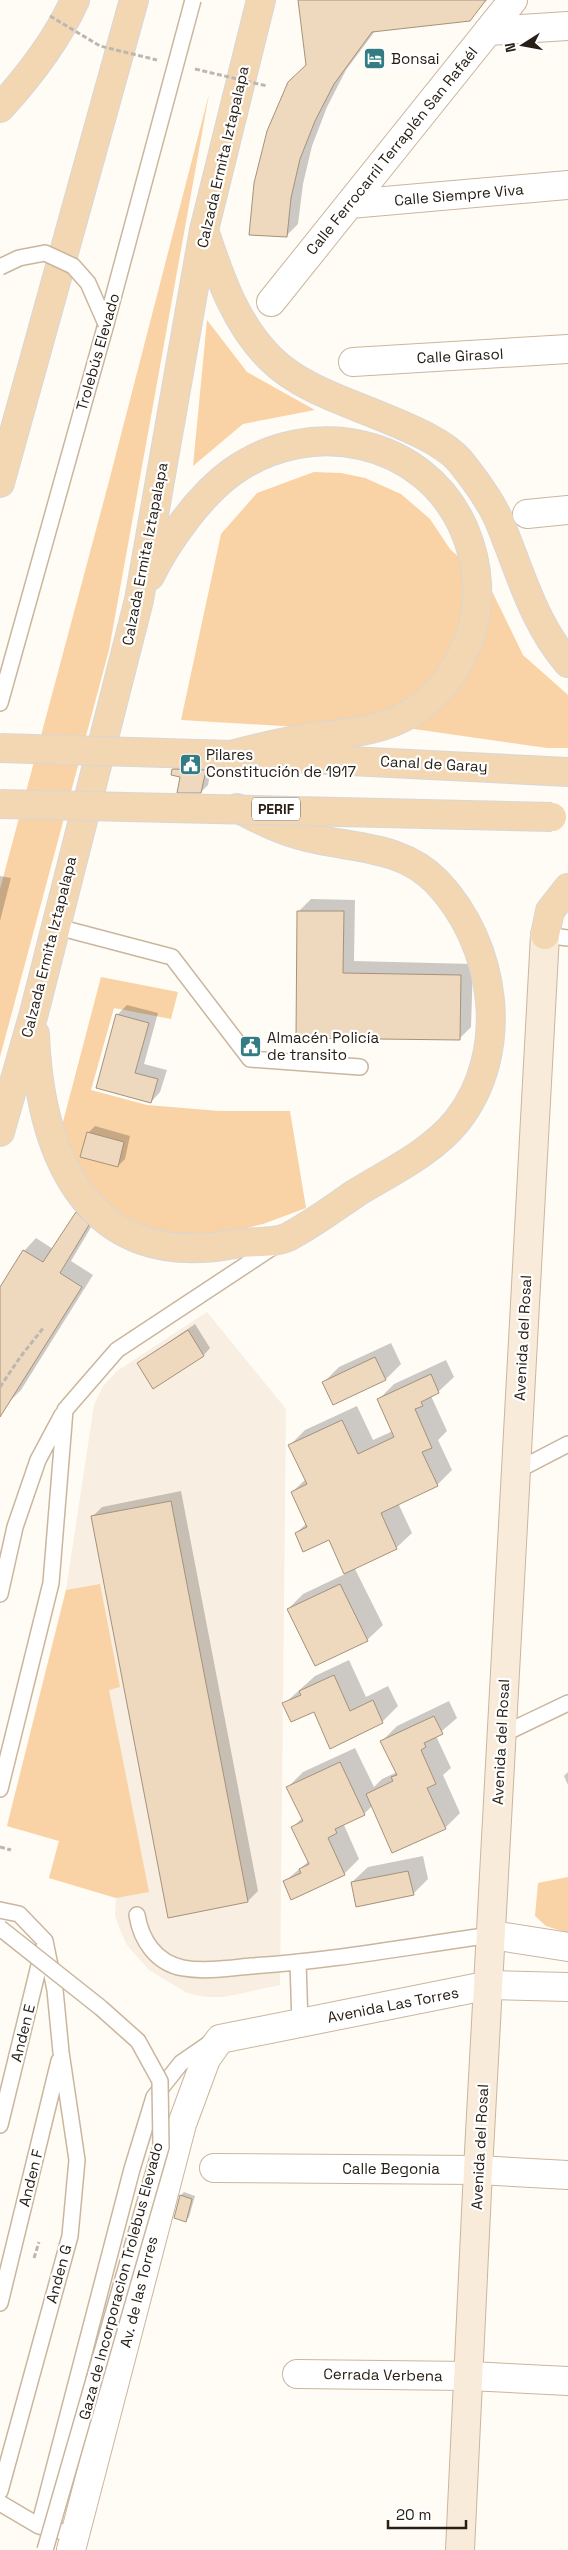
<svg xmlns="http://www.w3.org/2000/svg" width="568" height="2550" font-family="'Space Grotesk',sans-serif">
<rect width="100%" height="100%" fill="#fffbf5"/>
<path fill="#f9eee2" d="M207 1312 286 1409 280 1985 224 1997H206L187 1993 149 1970 127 1945 120 1930 115 1915 116 1898 49 1878 59 1841 7 1826 66 1590 94 1405 103 1386 117 1371Z"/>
<path fill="#f9d3a5" d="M209 94 109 650 0 1057V889L108 485Z
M207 320 247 372 315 410 243 424 193 466Z
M314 472 341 473 365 478 401 494 430 519 450 549 489 585 523 655 568 695V748H547L372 723 298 727 181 720 221 534 257 493Z
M101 977 178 992 171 1019 114 1008 91 1090 147 1105 219 1111H290L306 1208 263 1224 207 1237 156 1236 107 1213 59 1137Z
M100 1584 120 1687 109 1690 149 1892 116 1898 49 1878 59 1841 7 1826 66 1590Z
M568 1877V1933L546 1926 535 1916 538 1883Z"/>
<path fill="#0003" d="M299 0H487L469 20 375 31 346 70 327 107 312 146 303 184 298 224 286 236 307 65Z
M180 763 212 764 208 785 201 792 173 769Z
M0 876 11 878 0 921Z
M311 899 355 900 354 961 473 964 471 1027 459 1039 297 1036 299 911Z
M127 1005 158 1013 144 1064 167 1070 160 1092 151 1102 98 1087 117 1015Z
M95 1126 130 1136 125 1159 118 1166 88 1133Z
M89 1200 100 1212 71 1261 93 1275 21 1390 9 1402 0 1396V1289L24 1251 36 1238 53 1249 77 1212Z
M195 1324 210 1348 204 1355 153 1387 138 1363Z
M391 1343 401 1364 386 1379 333 1403 324 1382 339 1367Z
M446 1360 454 1377 438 1392 431 1396 447 1431 438 1440 452 1470 437 1485 398 1503 412 1533 396 1548 354 1567 383 1625 367 1640 288 1609 303 1594 345 1574 329 1538 296 1533 307 1523 292 1492 306 1479 290 1445 305 1430 357 1406 373 1440 393 1431 379 1399 394 1384Z
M181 1491 258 1891 248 1901 93 1516 102 1507Z
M349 1660 366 1697 388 1686 398 1706 382 1722 331 1747 314 1710 284 1704 315 1676Z
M449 1701 457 1718 436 1736 451 1768 443 1775 460 1813 445 1828 372 1806 364 1814 344 1825 359 1859 344 1874 284 1882 309 1861 293 1827 302 1818 288 1787 303 1772 355 1748 374 1787 382 1779 397 1772 382 1741 397 1726Z
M568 1772V1785L564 1776Z
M423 1856 428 1879 413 1894 352 1882 368 1867Z
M184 2192 195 2196 189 2217 186 2221 175 2217 181 2195Z"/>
<path fill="#eed9bf" stroke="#a6927a" d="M298 0H486L470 21 372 32 334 84 315 121 300 159 291 198 287 237 249 235 254 183 267 131 288 82 306 65Z
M172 769 206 770 201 793H177L180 777 171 775Z
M297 911H344L343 973 461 975 460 1040 296 1038Z
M116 1014 149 1023 135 1073 158 1079 151 1103 96 1088Z
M87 1132 124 1142 118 1167 80 1157Z
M76 1212 89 1225 60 1273 82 1287 0 1417V1287L23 1250 43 1262Z
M188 1330 204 1356 153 1389 137 1363Z
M375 1357 386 1380 333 1405 322 1382Z
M431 1374 439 1393 421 1402 423 1406 415 1409 432 1448 422 1452 438 1486 381 1513 397 1549 344 1574 329 1540 303 1552 295 1533 307 1527 291 1492 307 1484 288 1445 342 1420 358 1454 394 1437 377 1399Z
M171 1501 248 1902 168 1918 91 1516Z
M340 1584 368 1641 315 1666 287 1609Z
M334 1675 350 1711 373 1700 383 1723 330 1749 314 1712 291 1722 282 1703 301 1695 299 1691Z
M434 1716 443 1734 424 1743 426 1747 421 1750 436 1784 427 1788 446 1829 392 1853 366 1794 393 1781 391 1777 397 1775 380 1741Z
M340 1762 365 1815 335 1829 337 1833 328 1838 345 1875 291 1900 283 1881 301 1873 299 1869 309 1864 291 1827 303 1821 286 1787Z
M408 1871 414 1895 356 1907 351 1882Z
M180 2195 192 2199 186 2222 174 2218Z"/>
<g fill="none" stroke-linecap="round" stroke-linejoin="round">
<defs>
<path id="lane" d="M0 703 106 324
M54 926 172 957 250 1059 360 1067
M545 935 568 938
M516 1471 568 1444
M0 1594 15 1527 38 1460 62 1415
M501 1735 568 1703
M0 1789 51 1583 65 1410 117 1350 276 1245
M0 1910 19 1914 45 1941 55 1990 61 2052 77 2160 70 2236 0 2491
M137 1915C141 1940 156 1963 183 1968 205 1972 230 1968 251 1966 332 1961 412 1946 492 1935
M298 1962 300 2024
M0 2125 43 1949
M0 2303 59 2061
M0 2503 39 2526 75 2535
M39 2526 132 2169 154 2097 181 2063 210 2043"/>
<path id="street" d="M488 31 568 26
M350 204 568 185
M271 302 513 0
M353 362 568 349
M527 514 568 510
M492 1935 568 1947
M214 2168 478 2170 568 2175
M297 2374 469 2376 568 2381
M71 2550 182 2124 206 2059 220 2039 490 1985 568 1987"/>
<path id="secondary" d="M460 2550 478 2170 545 935"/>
<path id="primary" d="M0 108C30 75 57 40 75 0
M205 233C220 278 236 325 271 359 300 388 347 402 385 418 407 427 444 442 460 461 472 476 490 501 498 518 519 568 532 621 568 663
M0 483 134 0
M150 576C167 541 200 495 232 472 310 416 424 438 464 529 479 564 482 603 469 639 458 669 439 696 411 713 378 734 338 733 302 739 278 743 254 749 231 755
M270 757 568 772
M545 935 550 911 568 888
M35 1034C40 1157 89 1272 234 1244 251 1241 273 1244 288 1237 311 1225 334 1208 356 1193 390 1172 431 1153 457 1121 512 1051 496 944 437 882 401 845 354 849 307 837 282 831 260 820 237 808
M0 1132 34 1013 139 600 204 230 261 0"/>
</defs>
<use href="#lane" stroke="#cab69d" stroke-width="18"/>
<use href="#street" stroke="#cab69d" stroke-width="30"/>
<use href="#secondary" stroke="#cab69d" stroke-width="30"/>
<use href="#primary" stroke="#d8d7d5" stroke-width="30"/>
<path stroke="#bdb7b0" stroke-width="3" stroke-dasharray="5 2.5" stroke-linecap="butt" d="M0 1387 21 1356 44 1327
M0 1847 11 1850
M34 2258 39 2242"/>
<use href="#lane" stroke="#fff" stroke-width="15"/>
<use href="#street" stroke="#fff" stroke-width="28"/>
<use href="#secondary" stroke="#f9ebd9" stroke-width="28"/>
<use href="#primary" stroke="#f3d7b3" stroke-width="28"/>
<defs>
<path id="lane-bridge" d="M0 267 19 258 45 253 73 266 88 283 106 324
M106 324 193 0
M0 1928 101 2008 138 2041 160 2081 161 2147 45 2550"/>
<path id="primary-bridge" d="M0 748 231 755
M0 804 552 817"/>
</defs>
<use href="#lane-bridge" stroke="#cab69d" stroke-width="18" stroke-linecap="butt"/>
<use href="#primary-bridge" stroke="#d8d7d5" stroke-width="30" stroke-linecap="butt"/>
<path stroke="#bdb7b0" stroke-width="3" stroke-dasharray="5 2.5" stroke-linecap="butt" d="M50 16 100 46 157 60
M195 69 267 86"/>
<use href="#lane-bridge" stroke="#fff" stroke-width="15"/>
<use href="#primary-bridge" stroke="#f3d7b3" stroke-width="28"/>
</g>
<defs>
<symbol id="hotel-square" viewBox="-11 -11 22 22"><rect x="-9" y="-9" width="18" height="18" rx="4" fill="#337c83" stroke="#fff"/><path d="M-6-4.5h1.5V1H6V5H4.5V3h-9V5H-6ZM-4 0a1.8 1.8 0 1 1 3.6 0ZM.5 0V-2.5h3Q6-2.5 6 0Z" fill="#fff"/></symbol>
<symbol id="civic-square" viewBox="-11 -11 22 22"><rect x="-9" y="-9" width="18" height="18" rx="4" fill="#337c83" stroke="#fff"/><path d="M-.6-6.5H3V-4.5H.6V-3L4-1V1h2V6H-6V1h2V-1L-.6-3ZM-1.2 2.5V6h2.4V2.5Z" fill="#fff"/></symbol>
</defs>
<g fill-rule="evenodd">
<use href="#hotel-square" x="362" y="46" width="25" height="25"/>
<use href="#civic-square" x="178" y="752" width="25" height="25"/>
<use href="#civic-square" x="238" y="1034" width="25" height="25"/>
</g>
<g text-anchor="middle" stroke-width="4.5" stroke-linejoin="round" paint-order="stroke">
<rect fill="#fff" stroke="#68635d" stroke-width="1" x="252" y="797.5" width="48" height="23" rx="4"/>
<g font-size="14" font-weight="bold" fill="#282017">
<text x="276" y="814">PERIF</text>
</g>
<g font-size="15" fill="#282017" stroke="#fff" text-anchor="start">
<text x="391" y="64">Bonsai</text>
<text x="206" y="760">Pilares<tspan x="206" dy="17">Constitución de 1917</tspan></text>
<text x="267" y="1043">Almacén Policía<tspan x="267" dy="17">de transito</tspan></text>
</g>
<g font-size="15" fill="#282017" stroke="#fff">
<text transform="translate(392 151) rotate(-51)" y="5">Calle Ferrocarril Terraplén San Rafaél</text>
<text transform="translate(223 157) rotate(-77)" y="5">Calzada Ermita Iztapalapa</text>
<text transform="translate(459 195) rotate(-5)" y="5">Calle Siempre Viva</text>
<text transform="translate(98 352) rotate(-74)" y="5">Trolebús Elevado</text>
<text transform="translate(460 356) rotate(-3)" y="5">Calle Girasol</text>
<text transform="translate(145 554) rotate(-79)" y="5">Calzada Ermita Iztapalapa</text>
<text transform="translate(434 764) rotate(3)" y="5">Canal de Garay</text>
<text transform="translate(49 947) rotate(-76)" y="5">Calzada Ermita Iztapalapa</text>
<text transform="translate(523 1338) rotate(-87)" y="5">Avenida del Rosal</text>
<text transform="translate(501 1742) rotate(-87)" y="5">Avenida del Rosal</text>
<text transform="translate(393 2005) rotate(-11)" y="5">Avenida Las Torres</text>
<text transform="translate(23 2033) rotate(-76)" y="5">Anden E</text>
<text transform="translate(480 2147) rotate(-87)" y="5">Avenida del Rosal</text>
<text x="391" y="2174">Calle Begonia</text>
<text transform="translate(31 2178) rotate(-76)" y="5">Anden F</text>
<text transform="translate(59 2274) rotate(-75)" y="5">Anden G</text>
<text transform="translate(121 2281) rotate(-75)" y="5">Gaza de Incorporacion Trolebus Elevado</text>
<text transform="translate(139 2292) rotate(-76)" y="5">Av. de las Torres</text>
<text transform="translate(383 2375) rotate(1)" y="5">Cerrada Verbena</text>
</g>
</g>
<g transform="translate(523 45) rotate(259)" stroke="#ffffff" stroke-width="4" paint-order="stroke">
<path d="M0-4L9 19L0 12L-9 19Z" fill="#282017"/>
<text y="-8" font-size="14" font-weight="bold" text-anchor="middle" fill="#282017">N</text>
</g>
<path d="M388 2520v8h78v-8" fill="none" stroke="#282017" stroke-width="2.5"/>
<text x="396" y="2520" font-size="15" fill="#282017" stroke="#ffffff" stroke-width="4" paint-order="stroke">20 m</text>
</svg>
